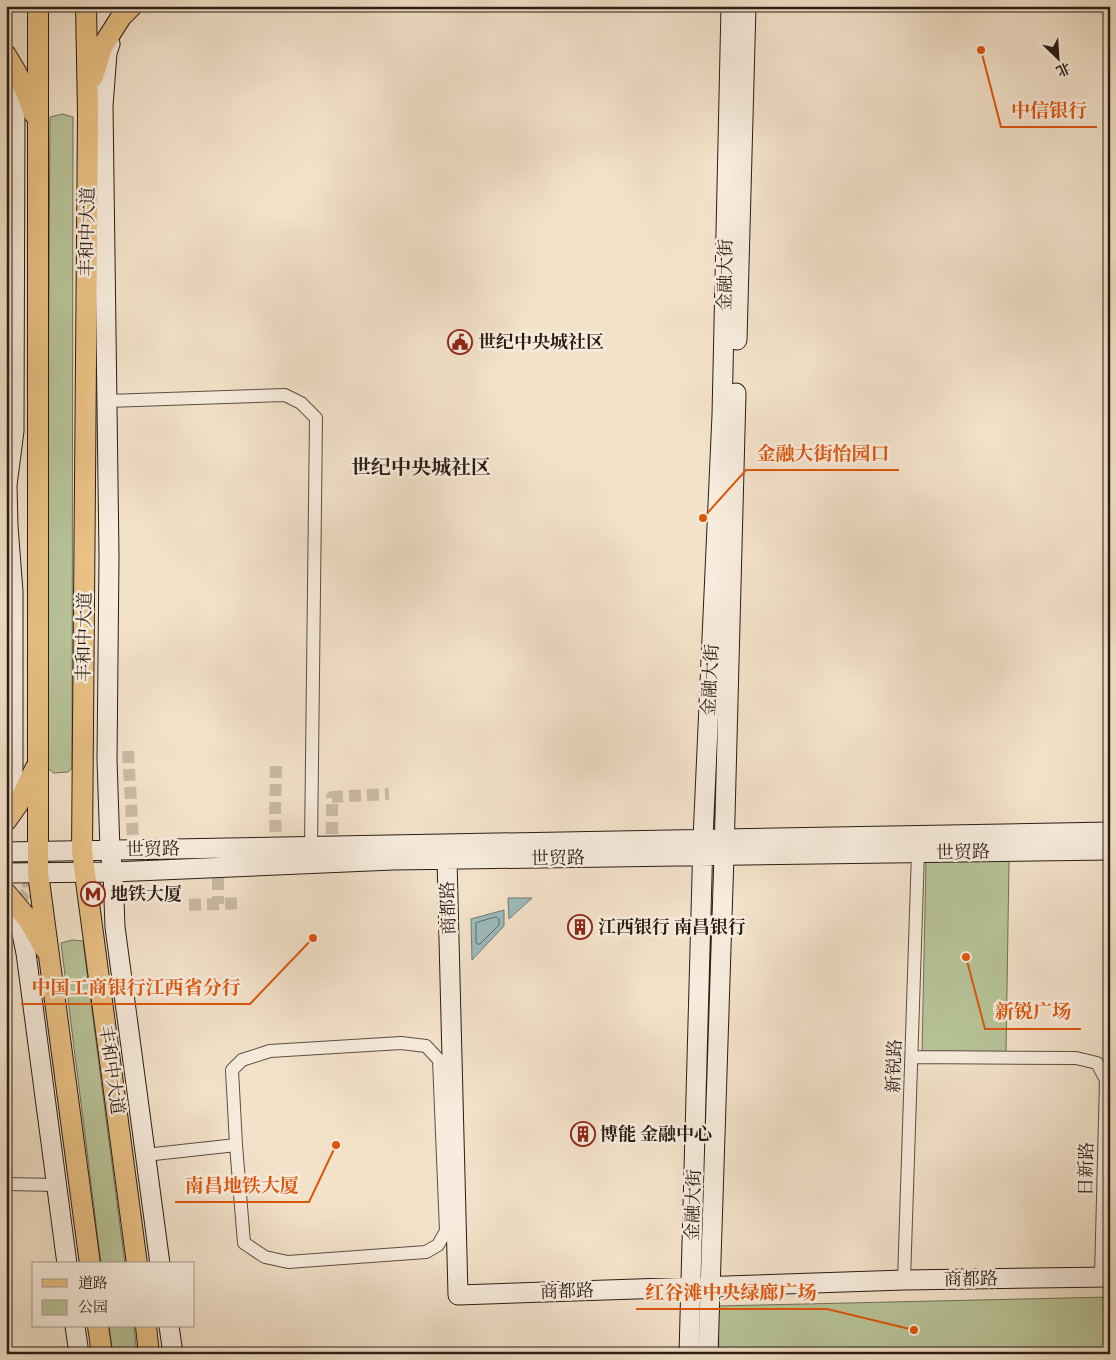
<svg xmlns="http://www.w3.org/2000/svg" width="1116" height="1360" font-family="'Gentium Book Plus','Noto Serif SC',serif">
<rect width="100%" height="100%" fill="#f3e2ca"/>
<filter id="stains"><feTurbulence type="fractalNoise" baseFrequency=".004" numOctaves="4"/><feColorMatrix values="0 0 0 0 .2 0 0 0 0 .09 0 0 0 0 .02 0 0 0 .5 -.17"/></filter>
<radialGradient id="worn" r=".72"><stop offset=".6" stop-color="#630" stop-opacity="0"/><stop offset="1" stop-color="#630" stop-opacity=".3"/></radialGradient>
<path fill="#b8c499" stroke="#717057" d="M62 114 73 117 72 768 68 772 54 773 46 767 50 117Z
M926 860 1009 861 1006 1054 922 1053Z
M72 940 83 941 125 1264H101L61 943Z
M1110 1297V1354H719L718 1306Z
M109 1326H134L137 1354H113Z"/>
<path fill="#9dbcbd" stroke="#6f7c7a" d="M508 898H532L509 919Z
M504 910V926L472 960 471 919Z"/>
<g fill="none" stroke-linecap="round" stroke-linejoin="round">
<path stroke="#646c69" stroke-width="1" d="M496 917 499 919V925L480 944H477L476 942V923Z"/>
<path stroke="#cbbaa6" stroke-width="12" stroke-dasharray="12 6" stroke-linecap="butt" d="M128 751 134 856
M276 766 275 819 277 853
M332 852V797L389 794
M218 860V904
M189 905 243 903
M6 915 28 891V859"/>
<defs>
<path id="street" d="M107 401 285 395 301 403 316 418 311 846
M912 1057 1076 1058 1097 1063 1106 1080 1101 1277
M145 1155 236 1145 244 1243 265 1257 288 1262 426 1252 438 1245 446 1231 439 1060 426 1046 401 1043 270 1051 242 1060 232 1070 236 1145
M6 1184 56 1185
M904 1280 918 852"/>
<path id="secondary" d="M110 44 107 53 103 106 109 556 107 760 110 850 113 872 115 927 160 1264
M6 73 13 89 15 108 14 431 7 485 8 526 13 592V776L6 817
M737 340 746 6
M6 852 1110 832
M447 860 458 1295 904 1280 1110 1277
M6 873 113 872 393 860 1110 850
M12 902 20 924 26 953 67 1264
M75 1326 79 1354
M169 1326 173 1354
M689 1354 703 839 722 415 731 6
M708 1354 724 855 736 393"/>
<path id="primary" d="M38 6V873L90 1264
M86 6 88 114 82 851 137 1264
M6 55C18 74 28 93 34 114
M93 77 102 47 121 17 132 6
M6 821 18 804 35 769
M6 893 28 919 45 949
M98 1326 102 1354
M146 1326 149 1354"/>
</defs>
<use href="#street" stroke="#5c4e42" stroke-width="14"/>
<use href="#secondary" stroke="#2a1c15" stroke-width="21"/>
<use href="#primary" stroke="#2a1c15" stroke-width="22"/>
<use href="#street" stroke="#f7ecdd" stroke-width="12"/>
<use href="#secondary" stroke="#f7ecdd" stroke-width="19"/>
<use href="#primary" stroke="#eac185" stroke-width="20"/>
</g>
<defs>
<symbol id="civic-ring" viewBox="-11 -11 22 22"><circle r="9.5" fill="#f7ecdd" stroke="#8f2418" stroke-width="1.5"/><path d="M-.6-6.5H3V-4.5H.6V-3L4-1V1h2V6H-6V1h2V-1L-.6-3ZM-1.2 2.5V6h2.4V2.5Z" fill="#8f2418"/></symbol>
<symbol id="metro-ring" viewBox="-11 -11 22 22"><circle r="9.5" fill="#f7ecdd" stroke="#8f2418" stroke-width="1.5"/><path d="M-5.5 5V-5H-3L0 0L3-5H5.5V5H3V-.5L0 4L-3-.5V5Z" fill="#8f2418"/></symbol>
<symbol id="building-ring" viewBox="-11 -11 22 22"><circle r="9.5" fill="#f7ecdd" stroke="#8f2418" stroke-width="1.5"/><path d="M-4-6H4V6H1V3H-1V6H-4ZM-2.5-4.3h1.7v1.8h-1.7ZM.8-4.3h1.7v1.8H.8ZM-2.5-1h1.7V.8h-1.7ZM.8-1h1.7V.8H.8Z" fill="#8f2418"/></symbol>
</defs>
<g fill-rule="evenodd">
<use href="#civic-ring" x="446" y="328" width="28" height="28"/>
<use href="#metro-ring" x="79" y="880" width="28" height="28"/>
<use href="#building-ring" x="566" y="913" width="28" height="28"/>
<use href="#building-ring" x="569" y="1120" width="28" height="28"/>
</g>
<g text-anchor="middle" stroke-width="5" stroke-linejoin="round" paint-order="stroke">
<g font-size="18" fill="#2a1c15" stroke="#f7ecdd">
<text transform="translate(87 232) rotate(-89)" y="6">丰和中大道</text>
<text transform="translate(725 275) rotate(-89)" y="6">金融大街</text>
<text transform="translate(84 637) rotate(-89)" y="6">丰和中大道</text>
<text transform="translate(710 680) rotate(-87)" y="6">金融大街</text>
<text transform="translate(153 849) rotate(-1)" y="6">世贸路</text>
<text transform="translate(963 852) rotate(-1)" y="6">世贸路</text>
<text transform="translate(558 858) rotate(-1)" y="6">世贸路</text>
<text transform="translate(448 908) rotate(-92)" y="6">商都路</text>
<text transform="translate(894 1066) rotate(-88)" y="6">新锐路</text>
<text transform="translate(112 1070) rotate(82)" y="6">丰和中大道</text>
<text transform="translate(1086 1169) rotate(-89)" y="6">日新路</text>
<text transform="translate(693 1205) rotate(-88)" y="6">金融大街</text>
<text transform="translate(971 1279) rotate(-1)" y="6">商都路</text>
<text transform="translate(567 1291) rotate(-2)" y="6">商都路</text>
</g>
<g font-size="18" font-weight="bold" fill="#2a1c15" stroke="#f7ecdd" text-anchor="start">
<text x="478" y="348">世纪中央城社区</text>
<text x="110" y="900">地铁大厦</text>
<text x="598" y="933">江西银行 南昌银行</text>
<text x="600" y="1140">博能 金融中心</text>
</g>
<g font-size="20" font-weight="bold" fill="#2a1c15" stroke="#f7ecdd">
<text x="421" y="474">世纪中央城社区</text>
</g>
</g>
<path fill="none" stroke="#de560c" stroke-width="2" d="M981 50L1001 127H1097M703 518L746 470H899M313 938L250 1004H21M966 957L985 1029H1081M336 1145L309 1202H175M914 1330L827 1309H636"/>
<g fill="#de560c" stroke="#f7ecdd" stroke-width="2">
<circle cx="981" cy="50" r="5"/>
<circle cx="703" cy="518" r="5"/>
<circle cx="313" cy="938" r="5"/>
<circle cx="966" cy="957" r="5"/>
<circle cx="336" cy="1145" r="5"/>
<circle cx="914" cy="1330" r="5"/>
</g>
<g font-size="19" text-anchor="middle" font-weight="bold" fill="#de560c" stroke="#f7ecdd" stroke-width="5" stroke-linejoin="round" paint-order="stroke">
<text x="1049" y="117">中信银行</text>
<text x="823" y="460">金融大街怡园口</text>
<text x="136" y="994">中国工商银行江西省分行</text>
<text x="1033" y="1018">新锐广场</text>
<text x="242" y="1192">南昌地铁大厦</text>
<text x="731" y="1299">红谷滩中央绿廊广场</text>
</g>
<rect width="1116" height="1360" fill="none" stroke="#f3e2ca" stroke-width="25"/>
<rect x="8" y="8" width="1101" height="1345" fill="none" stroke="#2a1c15" stroke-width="2.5"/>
<rect x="12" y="12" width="1091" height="1335" fill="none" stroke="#2a1c15"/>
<rect x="32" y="1262" width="162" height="65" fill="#f7ecdd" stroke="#a5998d"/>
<rect x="42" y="1279" width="25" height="8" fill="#eac185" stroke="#a5998d"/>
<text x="78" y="1288" font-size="15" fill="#2a1c15">道路</text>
<rect x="42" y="1300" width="25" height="15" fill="#b8c499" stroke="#a5998d"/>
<text x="78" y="1312" font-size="15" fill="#2a1c15">公园</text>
<g transform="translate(1058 58) rotate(155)" stroke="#f7ecdd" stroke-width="4" paint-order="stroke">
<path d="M0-4L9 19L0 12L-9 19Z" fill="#2a1c15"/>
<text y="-8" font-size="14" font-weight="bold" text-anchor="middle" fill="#2a1c15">北</text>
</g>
<rect width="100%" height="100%" filter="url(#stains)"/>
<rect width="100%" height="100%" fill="url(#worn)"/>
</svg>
